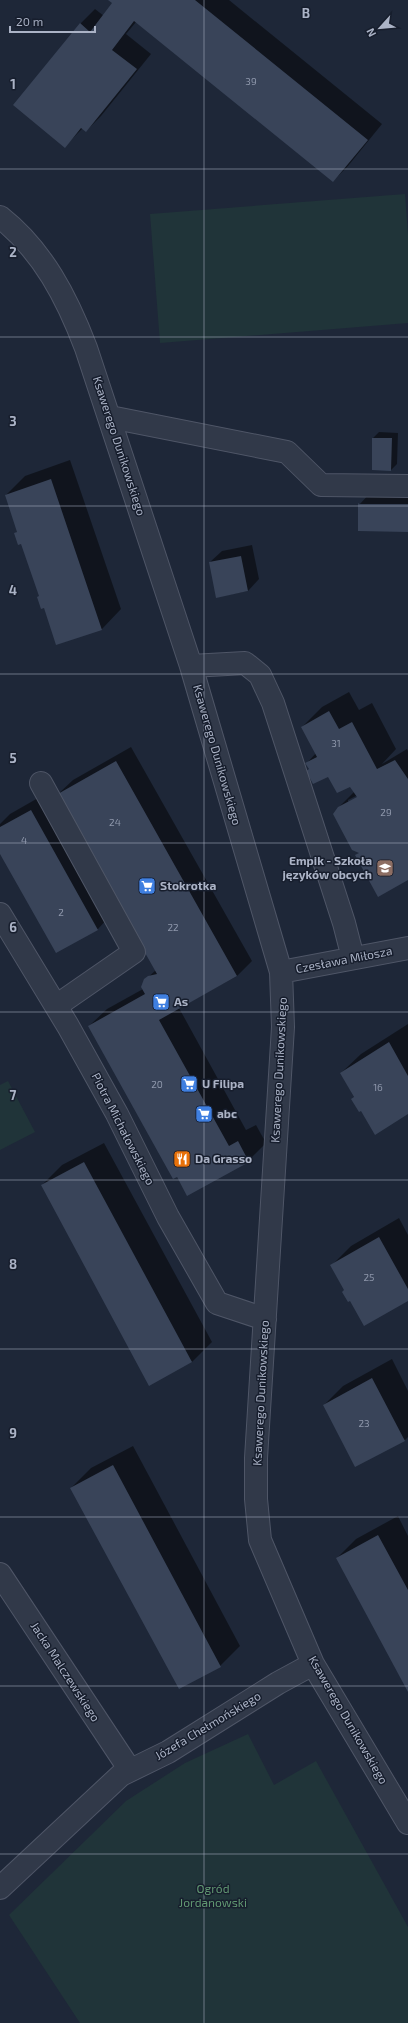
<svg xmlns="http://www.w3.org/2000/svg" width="408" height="2023" font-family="'Exo 2',sans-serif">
<rect width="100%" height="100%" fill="#1e2738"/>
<path fill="#203439" d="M405 194 408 235V323L160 343 150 214Z
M8 1081 35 1132 0 1150V1085Z
M248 1734 274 1785 316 1761 408 1927V2023H80L9 1915 126 1801 185 1763Z"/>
<path fill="#0007" fill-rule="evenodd" d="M110 0H229L382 124 348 166 333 181 136 22 126 34 151 54 101 116 86 131 83 128 65 146 80 24 95 9 104 16 113 3Z
M379 432 398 433 397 464 391 470 373 438Z
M70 460 121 609 102 629 57 644 22 543 16 533 18 531 6 495 25 476Z
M370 493 408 494V531L359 505Z
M252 545 259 579 248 591 217 597 210 562 222 551Z
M349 692 359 710 372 703 396 749 382 764 407 749 408 751V879L360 852 338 808 354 792 351 786 310 769 307 763 316 753 302 727 322 707ZM360 794 361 796 348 802V800Z
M131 747 252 961 237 976 179 1008 246 1130 256 1125 266 1143 248 1161 187 1194 89 1026 107 1009 143 989 145 980 156 970 57 795 73 780Z
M52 790 109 917 98 929 56 951 0 852V824L10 814Z
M408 1024V1112L354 1097 341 1073 361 1054Z
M104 1143 212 1342 192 1362 42 1185 62 1165Z
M399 1218 408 1235V1300L345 1290 332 1265 351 1246Z
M392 1359 408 1391V1437L405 1440 324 1405 343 1386Z
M133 1446 240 1646 220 1666 71 1488 91 1468Z
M398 1516 408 1536V1690L337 1558 356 1539Z"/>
<path fill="#394459" d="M108 0H195L368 140 333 182 134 21 112 50 137 69 86 132 81 128 65 148 13 105 80 23 90 32 112 3Z
M372 438H392L391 471 372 470Z
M51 479 102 630 56 645 44 608 41 609 37 597 39 596 21 544 18 545 14 533 17 532 5 495Z
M358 503 359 504H408V532L358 531Z
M241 556 248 591 216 598 209 562Z
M329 711 339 729 352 722 377 769 395 760 408 779V880L378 897 355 855 359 853 352 850 333 814 338 807 357 797 350 787 337 793 328 777 313 784 306 771 309 769 305 763 317 757 301 727Z
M116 761 237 976 159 1020 229 1146 238 1141 249 1162 187 1196 177 1177 173 1179 88 1026 145 994 141 987 144 979 148 976 157 974 56 795Z
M31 810 98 930 56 953 0 854V827Z
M389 1042 408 1076V1114L375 1135 361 1111 359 1112 351 1099 354 1097 340 1073Z
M84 1162 192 1362 149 1386 41 1185Z
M379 1237 408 1289V1301L364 1326 350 1301 348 1302 342 1292 344 1290 330 1265Z
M372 1378 405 1441 355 1467 323 1405Z
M113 1465 221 1667 179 1689 70 1488Z
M378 1535 408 1590V1692L336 1558Z"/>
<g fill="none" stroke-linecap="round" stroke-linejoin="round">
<defs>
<path id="minor" d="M0 217C43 251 67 298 86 348L191 666 281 972 283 1027 256 1458V1499L260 1540 313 1664 408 1823
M110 417 287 452 321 485 408 486
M191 666 245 663 260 675 273 703 344 923 353 958
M41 783 134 952 56 1006
M0 914 68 1026 117 1114 168 1217 217 1303 265 1319
M281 972 408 948
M0 1574 130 1770
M0 1888 121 1775 168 1752 278 1683 313 1664"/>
</defs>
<use href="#minor" stroke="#4f5667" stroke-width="24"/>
<use href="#minor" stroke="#313949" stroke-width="22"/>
</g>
<path fill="none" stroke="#abb3c6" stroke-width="1" stroke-opacity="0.55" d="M204 0V2023M0 169H408M0 337H408M0 506H408M0 674H408M0 843H408M0 1012H408M0 1180H408M0 1349H408M0 1517H408M0 1686H408M0 1854H408"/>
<defs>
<symbol id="school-square" viewBox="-11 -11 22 22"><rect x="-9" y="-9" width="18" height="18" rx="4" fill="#8d6e63" stroke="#171e2d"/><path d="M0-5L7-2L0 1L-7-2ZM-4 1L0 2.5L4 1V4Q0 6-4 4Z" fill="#fff"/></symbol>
<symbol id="supermarket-square" viewBox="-11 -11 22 22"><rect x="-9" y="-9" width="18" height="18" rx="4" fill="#3f7fe0" stroke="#171e2d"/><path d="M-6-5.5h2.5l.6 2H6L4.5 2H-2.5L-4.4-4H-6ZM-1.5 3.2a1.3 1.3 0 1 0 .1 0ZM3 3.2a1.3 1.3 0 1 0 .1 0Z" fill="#fff"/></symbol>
<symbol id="restaurant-square" viewBox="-11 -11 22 22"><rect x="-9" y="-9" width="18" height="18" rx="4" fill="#e8710a" stroke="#171e2d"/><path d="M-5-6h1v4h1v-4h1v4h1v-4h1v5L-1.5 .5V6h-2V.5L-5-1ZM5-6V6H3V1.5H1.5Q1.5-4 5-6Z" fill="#fff"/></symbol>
</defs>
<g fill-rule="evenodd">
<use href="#school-square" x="375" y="858" width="20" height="20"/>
<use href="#supermarket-square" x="137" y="876" width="20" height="20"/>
<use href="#supermarket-square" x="151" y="992" width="20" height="20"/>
<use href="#supermarket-square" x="179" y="1074" width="20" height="20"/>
<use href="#supermarket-square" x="194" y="1104" width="20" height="20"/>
<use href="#restaurant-square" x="172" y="1149" width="20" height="20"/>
</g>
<g text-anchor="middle" stroke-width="3" stroke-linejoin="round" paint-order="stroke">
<g font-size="10" fill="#8e97ab">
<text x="251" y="85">39</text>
<text x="336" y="747">31</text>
<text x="386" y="816">29</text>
<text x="115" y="826">24</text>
<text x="24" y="844">4</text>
<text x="61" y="916">2</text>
<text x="173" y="931">22</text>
<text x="157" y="1088">20</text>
<text x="378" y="1091">16</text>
<text x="369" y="1281">25</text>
<text x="364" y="1427">23</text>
</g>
<g font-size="12" fill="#abb3c6" stroke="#171e2d">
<text transform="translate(119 446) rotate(72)" y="4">Ksawerego Dunikowskiego</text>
<text transform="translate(217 755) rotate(74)" y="4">Ksawerego Dunikowskiego</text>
<text transform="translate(344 960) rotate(-11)" y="4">Czesława Miłosza</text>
<text transform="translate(279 1070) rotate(-87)" y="4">Ksawerego Dunikowskiego</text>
<text transform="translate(123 1129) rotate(63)" y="4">Piotra Michałowskiego</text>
<text transform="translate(261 1393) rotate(-87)" y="4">Ksawerego Dunikowskiego</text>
<text transform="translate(65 1672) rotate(57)" y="4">Jacka Malczewskiego</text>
<text transform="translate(348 1720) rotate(60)" y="4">Ksawerego Dunikowskiego</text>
<text transform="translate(208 1726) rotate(-31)" y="4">Józefa Chełmońskiego</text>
</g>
<g font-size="12" font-weight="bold" fill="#abb3c6" stroke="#171e2d" text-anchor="start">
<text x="372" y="865" text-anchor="end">Empik - Szkoła<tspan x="372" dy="14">języków obcych</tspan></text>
<text x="160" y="890">Stokrotka</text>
<text x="174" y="1006">As</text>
<text x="202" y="1088">U Filipa</text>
<text x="217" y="1118">abc</text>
<text x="195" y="1163">Da Grasso</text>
</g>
<g font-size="12" fill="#619872" stroke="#171e2d">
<text x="213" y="1893">Ogród<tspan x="213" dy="14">Jordanowski</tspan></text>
</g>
</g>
<g font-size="13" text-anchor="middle" font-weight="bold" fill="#abb3c6" stroke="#171e2d" stroke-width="3" stroke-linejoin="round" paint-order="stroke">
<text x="306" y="18">B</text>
<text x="13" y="89">1</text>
<text x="13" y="257">2</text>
<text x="13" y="426">3</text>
<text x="13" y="595">4</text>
<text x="13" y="763">5</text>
<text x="13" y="932">6</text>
<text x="13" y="1100">7</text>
<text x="13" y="1269">8</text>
<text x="13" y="1438">9</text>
</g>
<g transform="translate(380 28) rotate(243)" stroke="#171e2d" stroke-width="3" paint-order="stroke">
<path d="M0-3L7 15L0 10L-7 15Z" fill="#abb3c6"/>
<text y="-6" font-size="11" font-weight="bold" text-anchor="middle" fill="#abb3c6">N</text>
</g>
<path d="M10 26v6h85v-6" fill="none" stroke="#abb3c6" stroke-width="2"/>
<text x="16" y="26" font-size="12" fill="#abb3c6" stroke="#171e2d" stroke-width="3" paint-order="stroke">20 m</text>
</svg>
